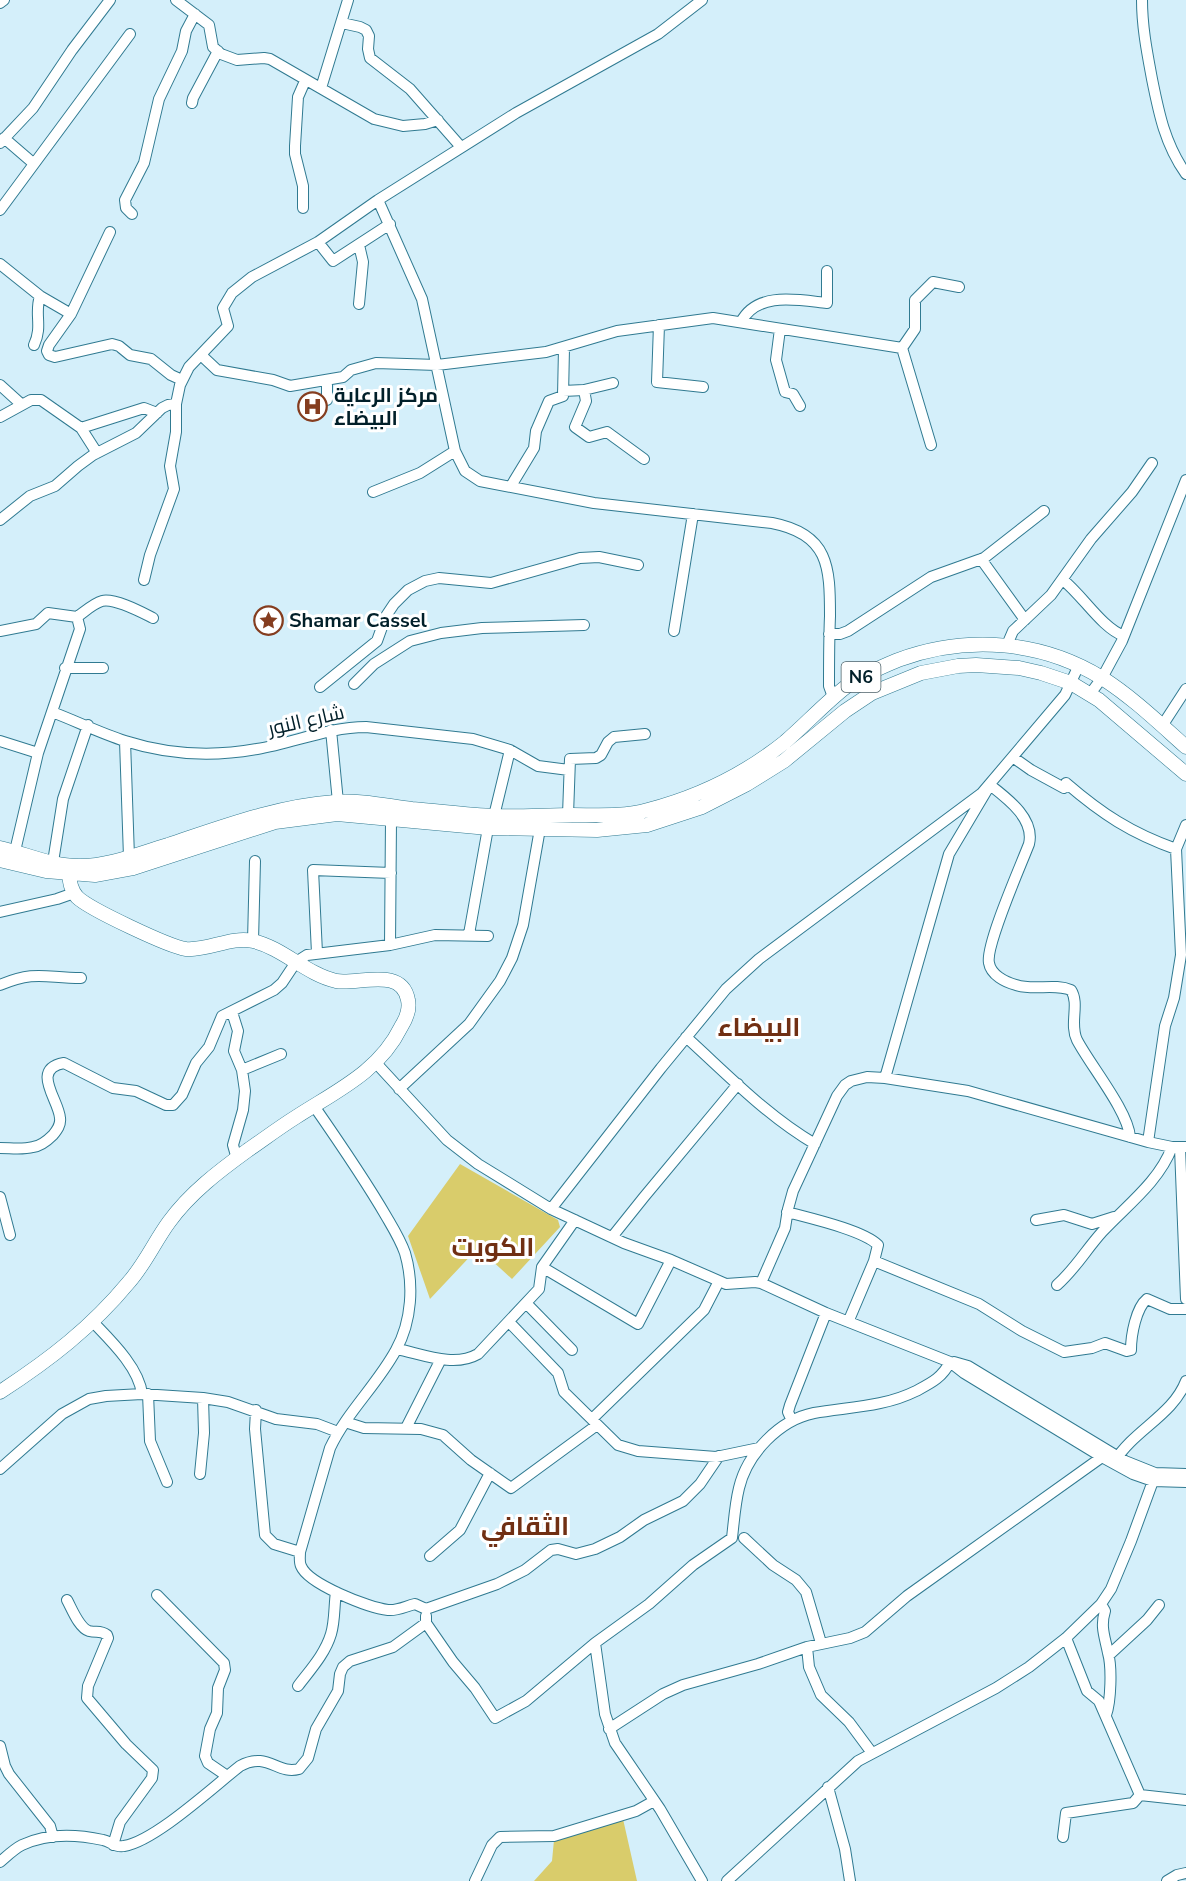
<svg xmlns="http://www.w3.org/2000/svg" width="1186" height="1881" font-family="'Nunito Sans',Cairo,sans-serif">
<rect width="100%" height="100%" fill="#d4effa"/>
<path fill="#d9cc6b" d="M460 1164 558 1220 560 1227 512 1279 478 1248 430 1299 408 1236Z
M623 1819 637 1881H534L552 1861 554 1840Z"/>
<g fill="none" stroke-linecap="round" stroke-linejoin="round">
<defs>
<path id="minor" d="M176 0 209 25 213 47 221 54 237 60 264 58 270 59 374 119 403 126 425 124 438 120
M1142 0C1142 27 1147 52 1152 79 1159 114 1165 144 1186 174
M0 3 4 0
M342 23 360 27 366 30 369 36 368 49 370 58 410 89 461 147
M321 88 348 0
M192 103 193 98 218 51
M4 138 33 163
M0 143 33 108 72 50 110 0
M378 200 422 299 455 451 465 471 480 481 594 503 772 523C829 534 830 567 830 616 829 640 829 663 829 686L833 697
M303 208V186L295 154V146L298 97 305 81
M0 210 130 34
M132 214 126 208 125 200 144 163 159 99 182 51 186 31 195 14
M110 232 71 314 49 345 47 351 49 355 55 357 112 344 119 346 130 355 151 359 171 375 182 380
M318 242 333 261 390 224
M0 264 40 296C34 314 43 326 34 345
M40 296 71 314
M359 304 363 262 359 245
M741 322C757 291 798 300 827 303V271
M659 325 657 382 703 387
M780 329 776 360 785 392 793 394 800 406
M201 355 217 370 273 380 290 386 343 377 351 370 376 363 437 365 546 352 617 331 713 318 902 348
M0 385 21 404
M584 390 613 383
M563 391 584 390 586 401 575 427 589 437 607 432 644 459
M327 400V380
M0 417 31 400H41L81 428 97 453
M81 428 144 408 157 413
M931 445 902 348 915 329V300L933 282 959 287
M511 486 534 448 536 431 549 401 563 396 564 348
M373 492 420 473 455 451
M0 520 30 496 55 486 78 466 93 455 136 433 162 408 168 405 176 404
M981 559 1025 620
M144 580 150 555 174 489 170 466 176 432V404L180 385 189 367 228 326 223 308 232 293 252 277 318 242 378 200 516 113 658 34 702 0
M1063 580C1083 596 1102 628 1124 636
M77 617C84 612 94 603 102 601 115 598 141 612 153 618
M0 631 36 624 48 613 77 617 80 629 38 753 15 851
M674 631 693 514
M829 634H840L848 631 931 577 984 558 1044 511
M1007 645 1013 631 1051 595 1091 539 1132 492 1152 463
M65 668H103
M354 684 374 664 410 641 441 633 482 628 584 625
M320 687 377 641 386 616 394 604 408 590 425 581 439 578 491 583 580 558 599 557 638 565
M1090 694 1102 678 1122 641 1186 480
M52 712C76 721 100 733 125 741 169 755 213 757 257 749 294 743 328 727 366 727L473 739 510 750 538 766 569 770
M1162 726 1186 689
M331 730 338 802
M0 741 38 753
M125 741 129 857
M1014 758 1031 770 1064 788 1066 783C1102 814 1131 833 1176 849
M568 815 570 759 596 758 601 755 608 742 614 737 645 734
M494 816 510 750
M53 862 63 799 88 725
M0 912 57 899 74 893
M469 934 488 828
M253 941 255 861
M390 945 391 820
M317 953 313 870 391 873
M0 985C36 970 45 978 81 978
M232 1012 238 1031 234 1051 242 1070 245 1091 243 1110 233 1145 237 1159
M686 1037C728 1075 767 1116 815 1144
M376 1063 447 1140 478 1164 551 1209 624 1243 671 1260 726 1284 755 1282 761 1283 826 1313 950 1362 964 1373 1102 1457 1133 1474 1153 1481 1186 1482
M242 1070 281 1054
M885 1078 949 854 990 785C1008 799 1035 819 1029 844 1021 865 985 946 989 963 991 975 1005 982 1016 985 1034 991 1054 983 1071 990 1080 1004 1069 1024 1077 1040 1090 1065 1128 1111 1130 1137
M399 1089 469 1024 500 981 512 958 523 925 541 823
M314 1106C339 1142 364 1178 386 1216 393 1228 400 1239 405 1253 414 1284 412 1321 396 1350 377 1385 347 1412 330 1448L300 1552C300 1557 299 1562 301 1566 308 1584 369 1608 388 1610 398 1611 406 1606 415 1604L426 1609 497 1584 525 1570 551 1550 558 1549 576 1554 595 1549 620 1537 644 1520 683 1501 700 1484 719 1456
M1148 1142 1165 1026 1174 998 1181 955 1176 849 1186 825
M0 1148C11 1148 22 1150 33 1147 41 1146 47 1141 53 1135 57 1130 61 1125 60 1118 59 1100 30 1069 64 1063L113 1088 136 1091 166 1105H173L182 1095 196 1063 209 1047 222 1016 274 990 282 983 296 962 307 955 390 945 435 935 488 936
M1180 1148 1186 1299
M0 1197 10 1235
M551 1209 661 1068 726 989 759 959 982 793 1065 695 1079 665
M787 1212C809 1218 863 1230 878 1245L874 1261 849 1320
M1036 1220 1064 1215 1092 1224 1114 1217
M612 1237 644 1197 738 1084
M874 1261 979 1304 1022 1331 1064 1352 1092 1348 1105 1343 1127 1351 1131 1350C1131 1335 1136 1308 1147 1299L1170 1309H1186
M542 1267 638 1324 671 1260
M761 1283 785 1228 788 1209 793 1191 837 1096 845 1085 851 1081 867 1077 885 1078 968 1091 1148 1142 1172 1147H1186
M1057 1285C1076 1268 1085 1251 1102 1232 1126 1206 1159 1182 1172 1147
M526 1303 572 1350
M92 1321C109 1339 139 1367 142 1394
M509 1322 558 1373 564 1392 618 1445 638 1451 716 1457 759 1448
M397 1349C422 1354 454 1368 478 1354L539 1289 542 1267 575 1220
M954 1362 968 1366 1125 1461 1155 1473 1186 1474
M148 1394 150 1441 167 1482
M256 1410 255 1429 265 1535 274 1544 300 1552
M592 1419 704 1310 719 1281
M792 1421 788 1412 790 1405 826 1313
M345 1422 364 1428 421 1429 443 1435 471 1460 511 1488 597 1425
M406 1428 441 1359
M1115 1461C1134 1430 1173 1415 1186 1381
M0 1469 62 1414 89 1399 106 1396 142 1394 203 1398 228 1402 276 1419 317 1424 338 1432
M200 1474 204 1433 203 1398
M744 1538 773 1565 796 1580 806 1592 821 1643
M430 1556 460 1530 490 1473
M157 1595 224 1663 225 1670 218 1688 217 1713 210 1729 205 1756 208 1763 227 1776
M67 1600C72 1609 79 1628 89 1631 97 1633 100 1630 107 1635L108 1638 88 1686 87 1698 126 1744 153 1770 152 1778 120 1822 113 1845
M1101 1604 1105 1611C1100 1627 1105 1637 1108 1653 1112 1667 1111 1701 1106 1715
M426 1616V1623L453 1662 475 1688 495 1718 526 1701 595 1643
M1066 1638 1087 1691 1099 1701 1140 1795 1186 1800
M807 1647 809 1667 821 1695 849 1722 872 1753
M1109 1655 1147 1620 1159 1605
M298 1686C310 1670 325 1654 331 1634 335 1621 334 1605 336 1592
M609 1729 663 1694 683 1685 758 1664 807 1647 850 1638 865 1632 907 1596 1102 1457 1106 1450
M0 1746 5 1766 9 1774 50 1826 53 1837
M828 1787 845 1849 850 1881
M1063 1837 1066 1813 1133 1803 1140 1795
M0 1862C7 1856 14 1849 22 1845 47 1833 76 1834 103 1840 110 1841 115 1848 124 1846 155 1841 213 1787 240 1766 268 1751 277 1775 299 1769L308 1758 316 1729 338 1691 340 1674 343 1667 350 1661 393 1647 426 1623
M475 1881 492 1845 500 1837 554 1836 636 1811 654 1801
M702 1881 660 1809 615 1743 605 1714 595 1643 649 1604 693 1565 732 1538C734 1521 735 1504 739 1488 747 1454 779 1420 814 1413 849 1407 884 1407 916 1391 931 1383 942 1378 950 1362
M727 1881 858 1761 996 1688 1029 1667 1066 1638 1101 1604 1111 1589 1131 1541 1153 1481
M1167 1881 1177 1875 1186 1873"/>
<path id="major" d="M0 848C27 854 53 867 81 866 110 866 140 853 168 845 222 827 277 806 335 802 360 800 387 806 412 809 439 811 467 815 495 816 521 817 546 815 572 815 598 815 623 817 648 810 698 797 745 774 785 742 806 724 825 703 847 686 862 675 881 667 898 660 966 635 1040 640 1102 678 1132 697 1159 723 1186 747
M0 860 46 871 95 875 133 868 275 822 337 814 488 828 597 830 647 825 702 807 747 784 784 761 845 711 872 693 921 673 958 666 976 665 1019 668 1041 673 1071 683 1099 700 1186 774
M0 1392C49 1360 91 1328 129 1282 145 1264 155 1241 169 1222 190 1193 219 1171 248 1150 264 1139 280 1127 296 1117 336 1091 379 1072 401 1027 406 1019 410 1009 408 1000 402 966 358 985 336 981 306 974 283 948 253 941 231 936 208 951 186 949 170 947 89 909 77 897 71 890 70 883 69 874"/>
</defs>
<use href="#minor" stroke="#307a91" stroke-width="12"/>
<use href="#major" stroke="#307a91" stroke-width="15"/>
<use href="#minor" stroke="#fff" stroke-width="10"/>
<use href="#major" stroke="#fff" stroke-width="14"/>
</g>
<defs>
<symbol id="hospital-ring" viewBox="-11 -11 22 22"><circle r="9.5" fill="#fff" stroke="#853d1f" stroke-width="1.5"/><path d="M-5-5h3v3.5h4V-5h3V5h-3V1.5h-4V5h-3Z" fill="#853d1f"/></symbol>
<symbol id="sight-ring" viewBox="-11 -11 22 22"><circle r="9.5" fill="#fff" stroke="#853d1f" stroke-width="1.5"/><path d="M0-6L1.8-2.2L6-1.7L2.9 1.2L3.7 5.4L0 3.3L-3.7 5.4L-2.9 1.2L-6-1.7L-1.8-2.2Z" fill="#853d1f"/></symbol>
</defs>
<g fill-rule="evenodd">
<use href="#hospital-ring" x="296" y="390" width="33" height="33"/>
<use href="#sight-ring" x="252" y="604" width="33" height="33"/>
</g>
<g text-anchor="middle" stroke-width="6" stroke-linejoin="round" paint-order="stroke">
<rect fill="#fff" stroke="#4d6269" stroke-width="1.5" x="841.5" y="662" width="39" height="30" rx="4.5"/>
<g font-size="18" font-weight="bold" fill="#011f29">
<text x="861" y="683">N6</text>
</g>
<g font-size="20" font-weight="bold" fill="#011f29" stroke="#fff" text-anchor="start">
<text x="334" y="402">مركز الرعاية<tspan x="334" dy="23">البيضاء</tspan></text>
<text x="289" y="627">Shamar Cassel</text>
</g>
<g font-size="20" fill="#011f29" stroke="#fff">
<text transform="translate(306 720) rotate(-13)" y="7">شارع النور</text>
</g>
<g font-size="26" font-weight="bold" fill="#702f13" stroke="#fff">
<text x="759" y="1036">البيضاء</text>
<text x="493" y="1256">الكويت</text>
<text x="525" y="1535">الثقافي</text>
</g>
</g>
</svg>
